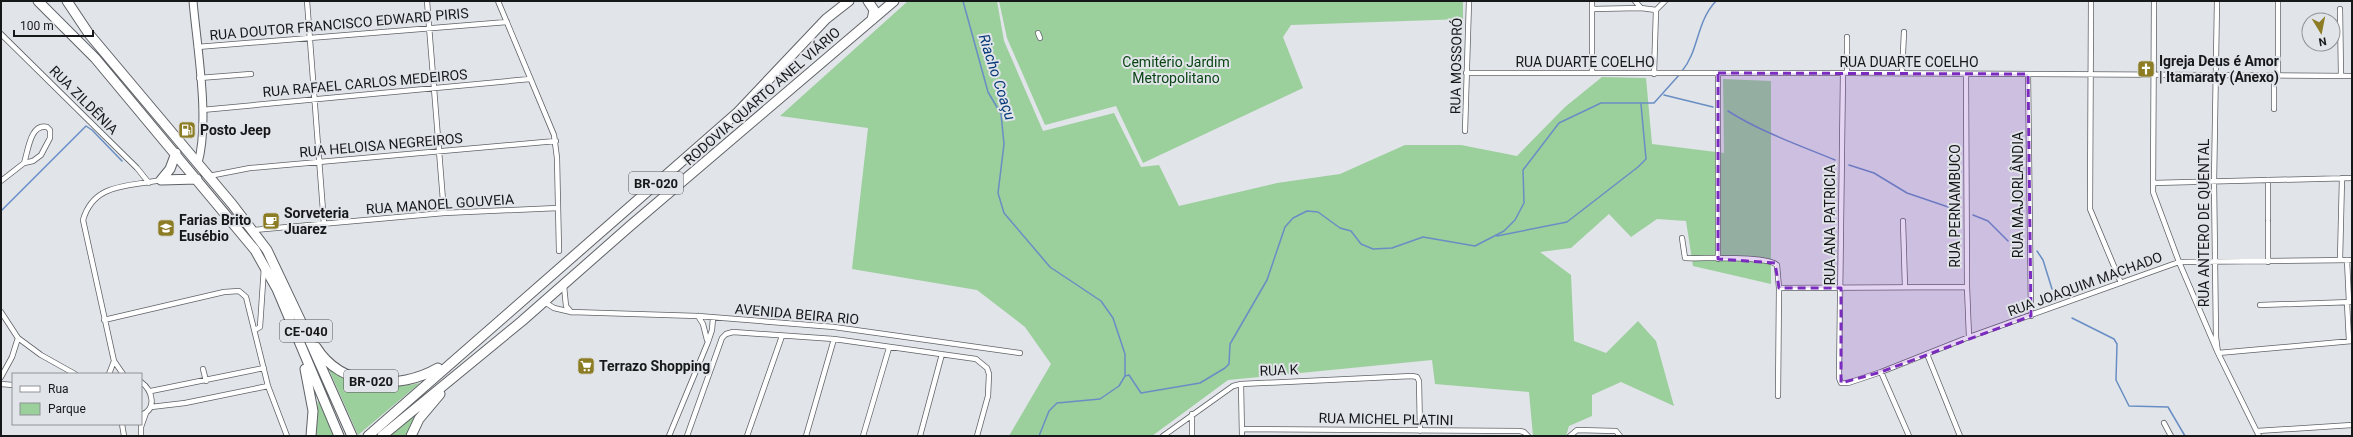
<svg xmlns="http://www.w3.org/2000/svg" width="2353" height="437" font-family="Roboto,sans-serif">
<rect width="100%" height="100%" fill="#e1e4e9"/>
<path fill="#9bcf9c" d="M908 1H997L1004 41 1043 131 1114 113 1141 167 1159 165 1179 206 1277 183 1340 174 1405 145H1461L1517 156 1565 107 1602 77 1646 78 1652 144 1724 153 1723 79 1771 81V284L1693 266 1686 221 1657 219 1631 237 1609 214 1571 248 1540 252 1571 275 1574 341 1606 353 1638 321 1656 341 1674 406 1621 382 1592 395V416L1569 426 1566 436H1533L1529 392 1435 384 1432 360 1228 380 1152 436H1009L1051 364 1025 327 977 290 852 269 868 128 780 116Z
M999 1H1463V19L1291 25 1283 37 1303 88 1143 163 1116 106 1045 125 1007 38Z
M326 363C364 382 377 392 420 383L358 435Z
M318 398 334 436H316Z
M420 410 406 436H390Z"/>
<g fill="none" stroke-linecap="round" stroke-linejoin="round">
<path stroke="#698ec4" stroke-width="1.5" d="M963 1 988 92 1001 114 1004 144 998 193 1004 213 1050 267 1101 301 1113 318 1125 354V376L1119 386 1100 399 1057 403 1049 411 1039 436
M1682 71C1699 51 1696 22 1716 1
M1664 95 1713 107
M1728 111C1761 132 1799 145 1835 160
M1849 165 1874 173 1907 193 1960 211
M1 211 86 126 92 130 122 161
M1973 215 1988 221 2008 241
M1497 236 1567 222 1638 167 1646 159 1641 104
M2037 251 2043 260 2052 289
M2072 318 2114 339 2117 344 2116 380 2129 406 2168 407 2185 436
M1125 376 1129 375 1141 393 1200 383 1225 368 1229 364 1230 344 1267 280 1285 227 1293 218 1307 211 1318 212 1340 228 1351 231 1361 244 1373 249 1392 248 1423 237 1475 246 1504 231 1515 220 1524 203 1523 170 1559 123 1601 103H1654L1680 74"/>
<defs>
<path id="street" d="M307 1 324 224
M427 1 444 213
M498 1 554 135 557 158 559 251
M1635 1 1641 8
M2091 1 2090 209 2121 283
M2154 1 2153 192 2179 262 2218 353 2352 341
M2217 1 2214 182 2216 337 2218 353 2259 436
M2278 1V76
M1592 9 1641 8 1656 10
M2340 9 2341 76
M1038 33 1040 38
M1 34 137 168 149 183
M1847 37V73
M197 47 507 22
M1466 73H1847L2352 76
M1592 73V1
M1843 73 1839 378 1841 383H1848L1881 372 1969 337 2179 262 2352 260
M1902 73 1904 32
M1654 74 1656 10 1665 1
M1966 74 1967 287 1969 337
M2028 74 2031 316
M2274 76V109
M199 78 251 74
M202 110 530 79
M1465 131 1469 1
M209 176 250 168 556 141
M1 181 24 163 33 161 41 155 50 138V130L47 127C30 123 28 152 24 163
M2153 183 2352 178
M2268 219V180
M1903 221 1905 287
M2268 222V262
M253 230 444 213 558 208
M1682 238 1685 258C1702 259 1767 255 1777 265L1779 288 1778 396
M1718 259V73
M2340 260 2342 178
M2347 260 2349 302
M564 286 566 306 571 312
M1779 288 1967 287
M543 301 554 308 571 312 698 316 834 327 1020 353
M2347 303 2349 341
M2260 305 2352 302
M1 312 18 338 41 355 75 374
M698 316 703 324 707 340
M104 320 224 292 239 291 246 297 268 386 287 436
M255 330 260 327 264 267
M1927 354 1960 436
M203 369 206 381
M1881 372 1909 436
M109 374 114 361
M123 374 114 361 83 220C94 182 129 187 161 180
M1 377 12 357 18 338
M141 382C152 390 158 409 141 415
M1 384 13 385
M1241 384 1242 436
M151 391 264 368
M151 407 185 403 268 386
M2164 423 2171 436
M122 424 124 436
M1242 429 1520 431 1524 432 1528 436
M2257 431 2352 425
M141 436V427L146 413
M669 436 708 342 712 330 713 318
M687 436 722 338 726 334 733 332 834 339 976 359 987 368 989 374 988 396 977 436
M747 436 782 336
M806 436 834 339
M863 436 889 348
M920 436 942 354
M1163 436 1233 386 1241 384 1412 376 1417 377 1419 381 1420 431
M1192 436V414
M1570 436 1577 430 1616 431 1620 436"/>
<path id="secondary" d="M193 1C197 47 210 120 198 163"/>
<path id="highway" d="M38 1 95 58 255 250 277 289 339 436
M67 1 89 34 232 204 267 250 304 328 352 436
M868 1 874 10 872 20
M161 180 197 179
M161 180 170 169 176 153
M316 347C342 389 400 390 438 368
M305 369 313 411 311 436
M368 436 737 113 826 19 849 1
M382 436 522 321 630 226 894 1
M411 436 419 419 440 394"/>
</defs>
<use href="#street" stroke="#5f6266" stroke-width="6"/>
<use href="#secondary" stroke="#5f6266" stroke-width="9"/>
<use href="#highway" stroke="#5f6266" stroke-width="11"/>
<use href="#street" stroke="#fff" stroke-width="4.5"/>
<use href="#secondary" stroke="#fff" stroke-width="7"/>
<use href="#highway" stroke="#fff" stroke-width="9"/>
</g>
<path fill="#7b2cbf" fill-opacity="0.2" stroke="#7b2cbf" stroke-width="3" stroke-dasharray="8 5" stroke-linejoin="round" d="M1718 73 2028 74 2031 316 1881 372 1841 383V288H1779L1775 263 1718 259Z"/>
<defs>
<symbol id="church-square" viewBox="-11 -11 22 22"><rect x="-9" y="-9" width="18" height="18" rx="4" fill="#8c7c23" stroke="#e1e4e9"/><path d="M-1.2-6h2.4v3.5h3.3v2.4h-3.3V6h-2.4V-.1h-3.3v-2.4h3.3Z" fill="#fff"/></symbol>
<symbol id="fuel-square" viewBox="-11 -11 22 22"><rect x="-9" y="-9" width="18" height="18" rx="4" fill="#8c7c23" stroke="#e1e4e9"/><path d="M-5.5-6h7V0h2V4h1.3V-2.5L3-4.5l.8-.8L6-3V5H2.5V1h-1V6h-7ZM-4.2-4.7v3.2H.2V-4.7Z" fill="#fff"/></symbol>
<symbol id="cafe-square" viewBox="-11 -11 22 22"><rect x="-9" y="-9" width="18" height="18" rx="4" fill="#8c7c23" stroke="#e1e4e9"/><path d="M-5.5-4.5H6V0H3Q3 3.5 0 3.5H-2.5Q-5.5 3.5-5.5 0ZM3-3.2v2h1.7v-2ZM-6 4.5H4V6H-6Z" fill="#fff"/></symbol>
<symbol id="school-square" viewBox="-11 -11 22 22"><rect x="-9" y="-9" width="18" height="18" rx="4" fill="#8c7c23" stroke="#e1e4e9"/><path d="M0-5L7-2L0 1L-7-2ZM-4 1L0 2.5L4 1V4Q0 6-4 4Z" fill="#fff"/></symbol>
<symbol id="supermarket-square" viewBox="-11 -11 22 22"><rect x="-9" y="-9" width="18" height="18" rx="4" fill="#8c7c23" stroke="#e1e4e9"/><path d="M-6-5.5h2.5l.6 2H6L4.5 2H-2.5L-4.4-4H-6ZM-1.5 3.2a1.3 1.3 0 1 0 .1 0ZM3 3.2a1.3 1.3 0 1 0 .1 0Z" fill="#fff"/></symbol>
</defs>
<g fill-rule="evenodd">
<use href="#church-square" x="2136" y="59" width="20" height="20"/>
<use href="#fuel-square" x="177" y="120" width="20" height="20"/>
<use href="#cafe-square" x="261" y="211" width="20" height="20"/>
<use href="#school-square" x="156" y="218" width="20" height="20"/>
<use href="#supermarket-square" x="576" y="356" width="20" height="20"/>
</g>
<g text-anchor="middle" stroke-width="4" stroke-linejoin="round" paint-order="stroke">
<g fill="#e1e4e9" stroke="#545558" stroke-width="1">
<rect x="629" y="172" width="54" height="22" rx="3"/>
<rect x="280" y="320" width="52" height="22" rx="3"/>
<rect x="344" y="370" width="54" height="22" rx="3"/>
</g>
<g font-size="13" font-weight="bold" fill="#17181a">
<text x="656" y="188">BR-020</text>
<text x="306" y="336">CE-040</text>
<text x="371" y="386">BR-020</text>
</g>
<g font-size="14" fill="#17181a" stroke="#e1e4e9">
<text transform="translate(339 24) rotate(-5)" y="5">RUA DOUTOR FRANCISCO EDWARD PIRIS</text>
<text x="1585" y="67">RUA DUARTE COELHO</text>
<text x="1909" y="67">RUA DUARTE COELHO</text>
<text transform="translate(1456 66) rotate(-89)" y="5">RUA MOSSORÓ</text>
<text transform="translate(365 83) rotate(-5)" y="5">RUA RAFAEL CARLOS MEDEIROS</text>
<text transform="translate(762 96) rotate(-41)" y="5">RODOVIA QUARTO ANEL VIÁRIO</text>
<text transform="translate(84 100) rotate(45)" y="5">RUA ZILDÊNIA</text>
<text transform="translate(381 145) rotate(-5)" y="5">RUA HELOISA NEGREIROS</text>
<text transform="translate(2018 195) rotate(-90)" y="5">RUA MAJORLÂNDIA</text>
<text transform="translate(440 204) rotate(-4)" y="5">RUA MANOEL GOUVEIA</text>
<text transform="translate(1955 206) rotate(-90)" y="5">RUA PERNAMBUCO</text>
<text transform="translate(2204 223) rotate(-90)" y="5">RUA ANTERO DE QUENTAL</text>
<text transform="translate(1830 225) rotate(-90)" y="5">RUA ANA PATRICIA</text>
<text transform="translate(2085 284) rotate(-20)" y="5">RUA JOAQUIM MACHADO</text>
<text transform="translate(797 314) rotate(5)" y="5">AVENIDA BEIRA RIO</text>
<text transform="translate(1279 370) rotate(-2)" y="5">RUA K</text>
<text transform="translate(1386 419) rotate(1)" y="5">RUA MICHEL PLATINI</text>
</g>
<g font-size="14" font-weight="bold" fill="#17181a" stroke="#e1e4e9" text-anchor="start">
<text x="2159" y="66">Igreja Deus é Amor<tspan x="2159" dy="16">| Itamaraty (Anexo)</tspan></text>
<text x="200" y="135">Posto Jeep</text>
<text x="284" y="218">Sorveteria<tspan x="284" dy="16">Juarez</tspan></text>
<text x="179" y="225">Farias Brito<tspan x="179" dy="16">Eusébio</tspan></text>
<text x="599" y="371">Terrazo Shopping</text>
</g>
<g font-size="14" fill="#0a4514" stroke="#e1e4e9">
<text x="1176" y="67">Cemitério Jardim<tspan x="1176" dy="16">Metropolitano</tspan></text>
</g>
<g font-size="15" font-style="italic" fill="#063879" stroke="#e1e4e9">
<text transform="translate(997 77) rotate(72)" y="5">Riacho Coaçu</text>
</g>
</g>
<rect width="2353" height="437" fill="none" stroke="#17181a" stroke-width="4"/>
<rect x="12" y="373" width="130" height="52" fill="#e1e4e9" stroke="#909296"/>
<rect x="20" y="386" width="20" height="6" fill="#ffffff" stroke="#909296"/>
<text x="48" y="393" font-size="12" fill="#17181a">Rua</text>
<rect x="20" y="403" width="20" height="12" fill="#9bcf9c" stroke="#909296"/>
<text x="48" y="413" font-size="12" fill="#17181a">Parque</text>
<g transform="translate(2321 32) rotate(170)"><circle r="19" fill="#e1e4e9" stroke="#909296"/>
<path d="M0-3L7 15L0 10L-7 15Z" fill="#8c7c23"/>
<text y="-6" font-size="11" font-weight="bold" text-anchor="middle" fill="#17181a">N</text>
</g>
<path d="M14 30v6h79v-6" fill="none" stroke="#17181a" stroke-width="2"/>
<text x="20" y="30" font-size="12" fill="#17181a" stroke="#e1e4e9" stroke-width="3" paint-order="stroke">100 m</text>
</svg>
